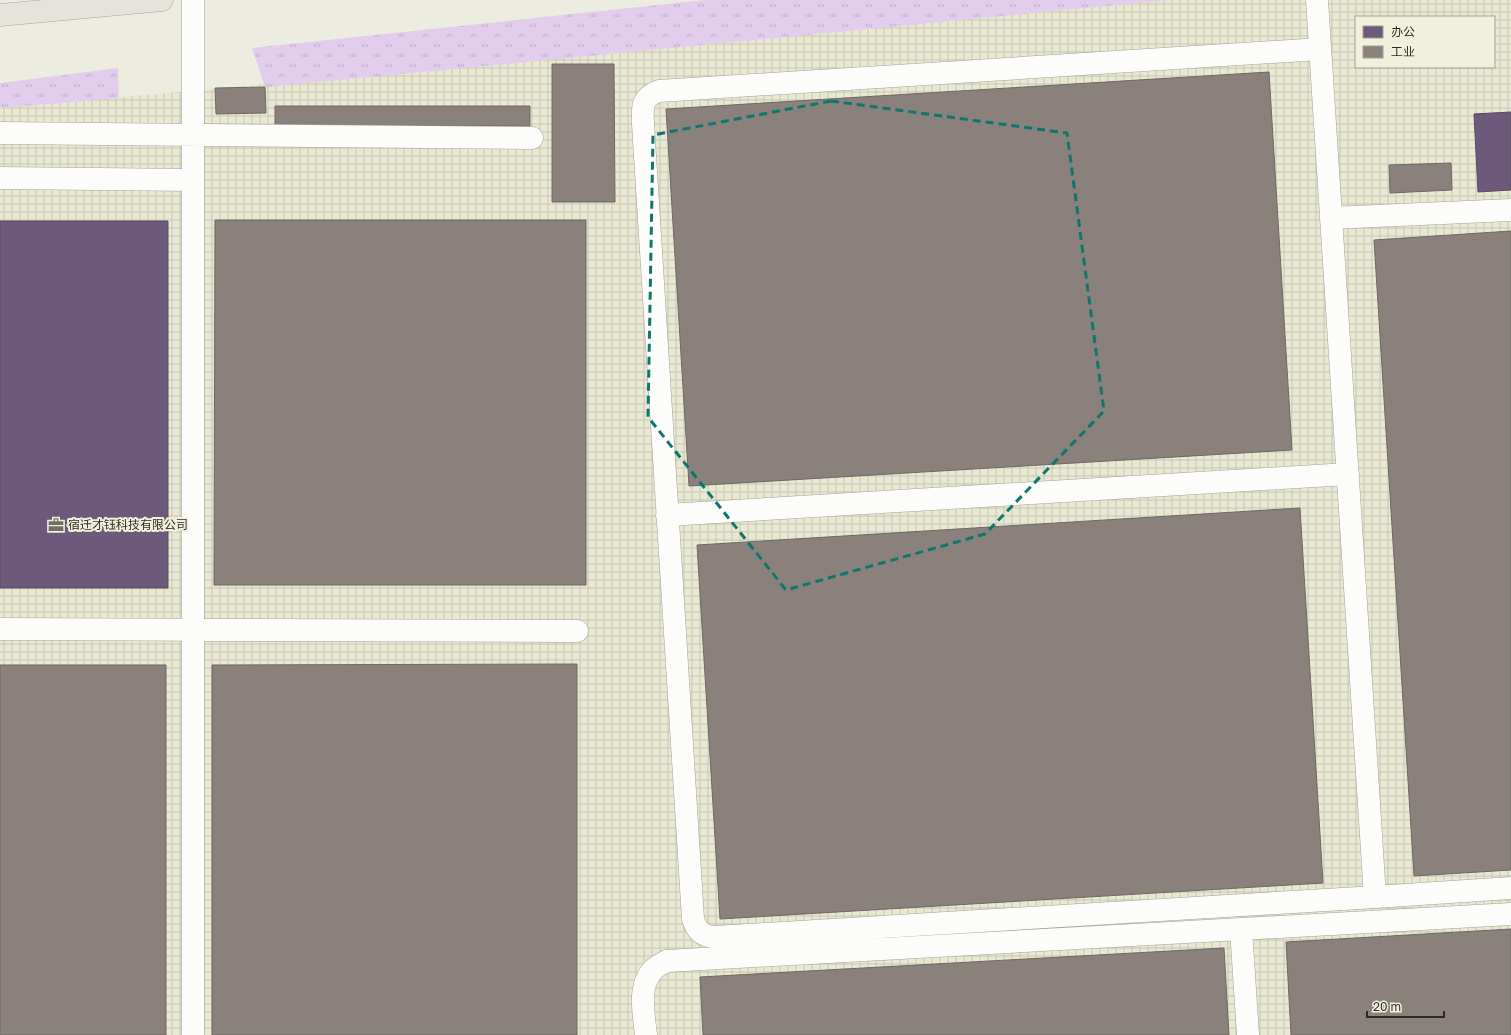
<svg xmlns="http://www.w3.org/2000/svg" width="1511" height="1035" font-family="'Golos Text','Noto Sans SC',sans-serif">
<defs>
<pattern id="industrial-grid" width="8" height="8" patternUnits="userSpaceOnUse"><rect width="8" height="8" fill="#e9e8d3"/><path d="M0 4h8M4 0v8" fill="none" stroke="#c8c7b5"/></pattern>
<pattern id="grass-tufts" width="24" height="20" patternUnits="userSpaceOnUse"><rect width="24" height="20" fill="#e2cdec"/><path d="M3 7l-1-3M5 7V3M7 7l1-3M15 17l-1-3M17 17v-4M19 17l1-3" fill="none" stroke="#c2b0ca"/></pattern>
</defs>
<rect width="100%" height="100%" fill="#ecece1"/>
<path fill="url(#industrial-grid)" fill-rule="evenodd" d="M1170 0H1511V1035H0V108L620 52ZM1356 17H1494V67H1356Z"/>
<path fill="url(#grass-tufts)" d="M705 0H1170L265 87 252 48Z
M118 68 119 98 0 108V83Z"/>
<path fill="#6d597a" stroke="#5a4c60" d="M1511 112V190L1478 192 1474 114Z
M0 221H168V588H0Z"/>
<path fill="#8a817c" stroke="#6e6862" d="M552 64H614L615 202H552Z
M1269 72 1292 450 689 486 666 109Z
M265 87 266 113 216 114 215 88Z
M275 106H530V126H275Z
M1451 163 1452 190 1390 193 1389 165Z
M215 220H586V585H214Z
M1511 231V870L1414 876 1374 240Z
M1300 508 1323 883 720 919 697 545Z
M577 664V1035H212V665Z
M0 665H166V1035H0Z
M1511 929V1035H1291L1286 942Z
M1224 948 1229 1035H703L700 977Z"/>
<g fill="none" stroke-linecap="round" stroke-linejoin="round">
<defs>
<path id="minor" d="M1317 0 1375 897 1511 888
M1320 49 659 91C642 97 642 106 643 124L693 919C697 931 702 936 715 937L1375 897
M0 133 532 138
M0 178 193 180
M1331 218 1511 210
M667 515 1348 474
M0 629 577 631
M1241 929 1248 1035
M193 1035V0
M646 1035C644 1015 637 985 654 969 657 966 663 963 667 961L1511 914"/>
<path id="major" d="M0 15 162 0"/>
</defs>
<use href="#minor" stroke="#a3a39b" stroke-width="23"/>
<use href="#major" stroke="#a3a395" stroke-width="23"/>
<use href="#minor" stroke="#fcfcfa" stroke-width="22"/>
<use href="#major" stroke="#e4e4dd" stroke-width="22"/>
</g>
<path fill="none" stroke="#0f766e" stroke-width="3" stroke-dasharray="8 5" stroke-linejoin="round" d="M831 101 1067 133 1104 411 985 534 786 590 648 417 653 135Z"/>
<defs>
<symbol id="office-bare" viewBox="-9 -9 18 18"><path d="M-6-3h4V-5.5h4V-3h4V5H-6ZM-1-4.5V-3h2v-1.5ZM-6 0V1H6V0Z" fill="#6f6f66" stroke="#f1f0dc" stroke-width="2.5" paint-order="stroke"/></symbol>
</defs>
<g fill-rule="evenodd">
<use href="#office-bare" x="45" y="514" width="22" height="22"/>
</g>
<g text-anchor="middle" stroke-width="4" stroke-linejoin="round" paint-order="stroke">
<g font-size="12" fill="#2c2c24" stroke="#f1f0dc" text-anchor="start">
<text x="68" y="529">宿迁才钰科技有限公司</text>
</g>
</g>
<rect x="1355" y="16" width="140" height="52" fill="#f1f0dc" stroke="#a2a292"/>
<rect x="1363" y="26" width="20" height="12" fill="#6d597a" stroke="#a2a292"/>
<text x="1391" y="36" font-size="12" fill="#2c2c24">办公</text>
<rect x="1363" y="46" width="20" height="12" fill="#8a817c" stroke="#a2a292"/>
<text x="1391" y="56" font-size="12" fill="#2c2c24">工业</text>
<path d="M1367 1011v6h77v-6" fill="none" stroke="#2c2c24" stroke-width="2"/>
<text x="1373" y="1011" font-size="12" fill="#2c2c24" stroke="#f1f0dc" stroke-width="3" paint-order="stroke">20 m</text>
</svg>
